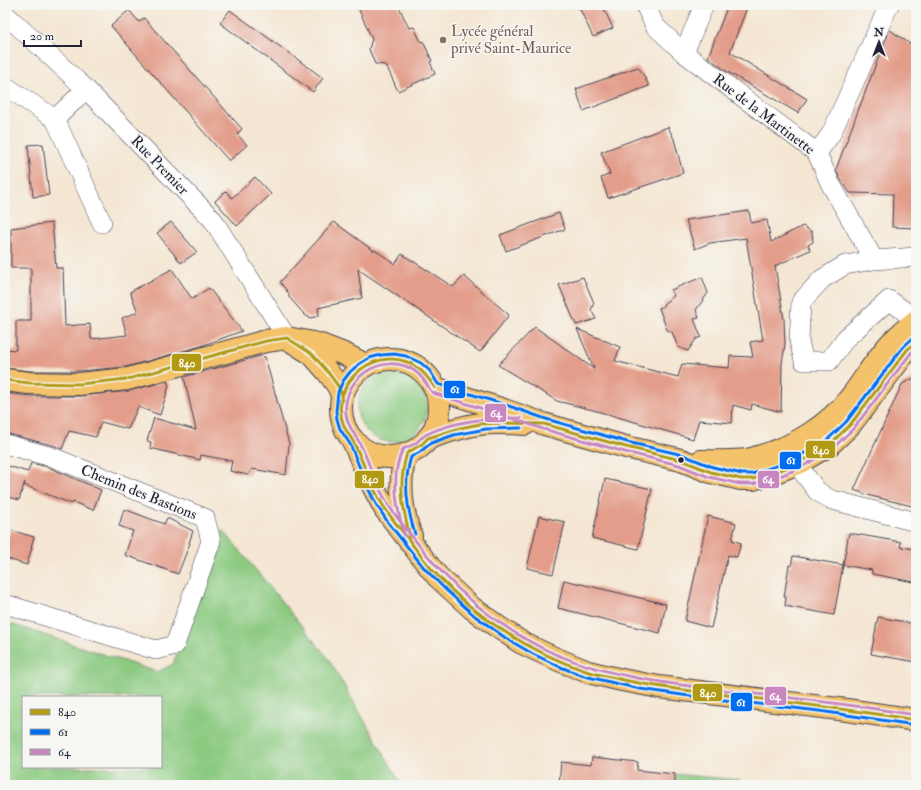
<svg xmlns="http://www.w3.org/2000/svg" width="921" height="790" font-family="'IM FELL Double Pica',serif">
<rect width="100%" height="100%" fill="#f6f6f2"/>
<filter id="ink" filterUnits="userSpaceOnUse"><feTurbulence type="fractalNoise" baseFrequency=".025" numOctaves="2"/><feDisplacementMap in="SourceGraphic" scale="8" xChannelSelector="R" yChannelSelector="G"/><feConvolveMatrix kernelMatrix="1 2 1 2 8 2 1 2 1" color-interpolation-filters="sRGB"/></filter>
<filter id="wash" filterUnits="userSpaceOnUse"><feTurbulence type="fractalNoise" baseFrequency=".012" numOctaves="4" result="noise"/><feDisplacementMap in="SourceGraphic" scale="16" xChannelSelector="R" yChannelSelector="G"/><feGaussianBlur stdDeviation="0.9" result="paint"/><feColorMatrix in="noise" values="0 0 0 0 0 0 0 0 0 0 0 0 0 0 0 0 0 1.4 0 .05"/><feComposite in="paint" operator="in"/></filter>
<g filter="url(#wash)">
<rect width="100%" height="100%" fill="#f4e6d2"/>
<path fill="#8cca81" stroke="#57765e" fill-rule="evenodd" d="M357 407a35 35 0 1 1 70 0a35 35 0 1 1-70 0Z
M223 530 328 658 402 785H5V622L157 672 173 664ZM23 697H161V767H23Z
M673 774 739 780V785H672Z"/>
<g id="blocks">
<path fill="#e39d8a" d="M357 5H398L409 28 414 27 421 42 423 41 432 61 430 62 435 74 398 91 386 65 375 64 369 49 372 39Z
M578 5H602L613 28 593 37Z
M728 5H748L730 52 807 99 798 113 726 71 708 57Z
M129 10 139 22 144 18 242 129 237 134 247 145 229 161 111 26Z
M230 10 323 78 313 92 220 23Z
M890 30 916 48V228L892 227 893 194 850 193 839 177 836 169 879 56Z
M638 67 644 76 649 86 583 111 576 89Z
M668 127 674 139 683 173 608 198 601 178 610 174 601 152Z
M43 144 49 195 33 197 28 145Z
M255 177 271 194 237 226 215 201 226 191 232 198Z
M749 211 751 223 767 220 771 242 803 226 812 232 813 242 808 245 810 250 775 266 784 319 785 344 782 364 781 412 752 404 751 410 733 405 732 423 699 420 693 439 597 411 557 401 498 365 535 327 594 369 577 329 620 347 615 361 678 377 682 364 729 368 730 356 753 357 750 342 763 340 746 238 710 243 695 249 686 220Z
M559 213 565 229 506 251 500 235Z
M171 222 197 252 181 263 157 233Z
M334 222 374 251 375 250 395 264 402 254 453 287 464 276 509 315 480 352 358 269 362 298 318 308 319 316 310 318 305 315 288 296 290 295 280 282Z
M52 223 56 268H63L65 326 90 324 91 339 127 335 122 318 138 312 130 292 172 269 192 299 209 288 242 331 201 346 126 367 78 371H30L5 368V349L16 350V321H31V268H11V228Z
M583 277 594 303 591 310 596 319 576 325 559 285Z
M702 277 708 293 696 310 699 318 694 319 701 337 696 339 688 351 678 347 672 332 667 330 659 308 664 306 663 304 674 296 671 290Z
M260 356 265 357 289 444 286 475 252 469 248 475 230 471 232 461 201 455 200 460 150 448 151 442 147 441 154 418 196 430 184 377Z
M916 377V507L871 496 854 490 902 384Z
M167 381 169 386 160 415 138 407 128 429 101 422 96 437 69 431 62 449 55 446 5 433V393L29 396H80L129 391Z
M31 463 48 467 101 490 93 510 73 502 72 504 24 485 25 482 19 500 5 496V465L28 472Z
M605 479 652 489 638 549 592 538Z
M124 509 164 524 167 518 193 531 189 543H190L178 574 125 555 133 531 119 526Z
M539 516 565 522 553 574 527 568Z
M708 516 736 523 732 540 741 543 737 557 728 555 711 628 685 621Z
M10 530 34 537 31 547H32L27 565 5 558V546Z
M849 533 901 542 900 547 916 549V574L914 582 872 574V570L843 565Z
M793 556 843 565 834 615 785 606 786 597H784L789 565 791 566Z
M564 580 666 604 660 633 558 608Z
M878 617 916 624V662L871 654Z
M592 757 638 762 637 770 675 774V785H559L561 762 591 765Z"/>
</g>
</g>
<g filter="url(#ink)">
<use href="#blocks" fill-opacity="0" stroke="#423f52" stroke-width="1"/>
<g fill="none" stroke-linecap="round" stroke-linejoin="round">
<defs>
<path id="minor" d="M645 5 655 26 684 53 817 153 830 183 874 260
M5 14 86 89 213 220 287 338
M684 53 704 5
M5 86 55 119 102 223
M55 119 86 89
M817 153 831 134 889 5
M916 257 874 260 845 265 822 279 801 302 799 341 804 361H829L846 338 889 300 903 310 916 323
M5 444 52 457 205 518 211 541 175 645 156 650 5 604
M798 463 802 471 817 491 829 499 916 522"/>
<path id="major" d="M293 342 312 354 327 371 338 386 342 395
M341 408a49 49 0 1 1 98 0a49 49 0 1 1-98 0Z
M5 380 29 383 79 384 128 379 266 341 287 338 318 344 344 354 366 365
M435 388 504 410 544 424 626 447 681 460 711 472 741 479H753L778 471 798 463 829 445 850 425 907 350 916 342
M428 438C445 433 462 426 480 424 495 422 510 423 525 424
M353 441 373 486 385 509 425 561 438 577 472 608 498 627 522 643 554 658 588 672 622 680 659 687 847 710 916 720
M407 453C405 460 402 467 402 475 400 495 404 517 411 536
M701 461C716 461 731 462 747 460 752 459 756 458 761 456 796 446 829 425 851 397 865 379 876 359 891 343 899 335 907 328 916 321"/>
</defs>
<use href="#minor" stroke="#423f52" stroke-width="20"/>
<use href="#major" stroke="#423f52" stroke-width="24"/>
<use href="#minor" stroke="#fff" stroke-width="19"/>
<use href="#major" stroke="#f3c26a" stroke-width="22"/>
<defs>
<path id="bus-1" d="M5 380 29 383 79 384 128 379 266 341 287 338 312 354 327 371 338 386 342 395
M435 388C430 381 426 374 419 369 381 339 326 382 344 426 347 433 352 438 355 445 364 464 370 484 381 502 389 516 399 527 409 540 418 552 427 565 438 576 478 619 530 652 586 671 595 674 605 676 615 678 657 688 701 692 744 697 802 704 859 711 916 720
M407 453C398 483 402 507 410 536
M407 453 422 444 428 438 460 428 480 424 504 423 544 424 626 447 681 460 711 472 741 479H753L778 471 798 463 829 445 850 425 907 350 916 342"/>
<path id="bus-2" d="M913 338 903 347 846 422 826 441 796 458 776 466 752 474H742L713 467 683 455 627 442 546 419 506 405 438 384 430 371 421 363 406 356 394 354 381 355 369 358 359 364 350 372 343 381 338 392 336 411 337 419 340 429 350 444 368 488 376 504 387 521 425 569 447 591 475 616 507 639 533 654 558 666 584 676 640 689 682 695 819 711 915 725
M415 534C407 508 403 483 411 457L420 452 431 443 454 435 486 429 521 428"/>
<path id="bus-3" d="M916 349 911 353 854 428 832 449 800 468 780 476 754 484H740L709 477 679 465 625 452 543 429 502 415 433 393 431 391C426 384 423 377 416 372 383 348 337 381 347 419 350 430 358 438 362 448 370 465 375 482 384 497 391 511 401 522 410 534 421 547 430 560 442 572 473 606 513 635 555 654 616 680 683 685 748 693 804 699 860 706 916 715
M405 536C397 511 390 475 403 449 408 447 413 445 417 442 420 439 423 436 427 434 456 420 489 418 521 418"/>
</defs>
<use href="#bus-1" stroke="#f6f6f2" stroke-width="6"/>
<use href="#bus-2" stroke="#f6f6f2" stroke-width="6"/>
<use href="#bus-3" stroke="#f6f6f2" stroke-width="6"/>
<use href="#bus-1" stroke="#b29a15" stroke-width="3"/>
<use href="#bus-2" stroke="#006def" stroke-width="3"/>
<use href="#bus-3" stroke="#c887bf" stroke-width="3"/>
</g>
</g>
<circle fill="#8d6e63" stroke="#f6f6f2" stroke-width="1.5" cx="443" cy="40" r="4"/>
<circle fill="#22223b" stroke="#f6f6f2" stroke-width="1.5" cx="681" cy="460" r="3.5"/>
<g text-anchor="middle" stroke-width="3" stroke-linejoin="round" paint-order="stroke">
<g font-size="15" fill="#785e54" stroke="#f6f6f2" text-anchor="start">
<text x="451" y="36">Lycée général<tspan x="451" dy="17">privé Saint-Maurice</tspan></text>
</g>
<g font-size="15" fill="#22223b" stroke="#f6f6f2">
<text transform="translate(764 114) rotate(37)" y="5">Rue de la Martinette</text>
<text transform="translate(160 165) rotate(46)" y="5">Rue Premier</text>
<text transform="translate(139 492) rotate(22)" y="5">Chemin des Bastions</text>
</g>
</g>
<g stroke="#f6f6f2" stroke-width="1.5">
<rect x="171" y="353" width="31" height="19" rx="4" fill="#b29a15"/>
<rect x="443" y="380" width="23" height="19" rx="4" fill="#006def"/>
<rect x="484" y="403" width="23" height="20" rx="4" fill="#c887bf"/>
<rect x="805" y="440" width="31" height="19" rx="4" fill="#b29a15"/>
<rect x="779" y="451" width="23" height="19" rx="4" fill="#006def"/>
<rect x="354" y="470" width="31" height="19" rx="4" fill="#b29a15"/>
<rect x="757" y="470" width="23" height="19" rx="4" fill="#c887bf"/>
<rect x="692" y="683" width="31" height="19" rx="4" fill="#b29a15"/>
<rect x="764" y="686" width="23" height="20" rx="4" fill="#c887bf"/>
<rect x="730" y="692" width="23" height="20" rx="4" fill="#006def"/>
</g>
<g font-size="11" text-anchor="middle" font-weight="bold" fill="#fff">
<text x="187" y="367">840</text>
<text x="455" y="393">61</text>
<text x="496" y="417">64</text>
<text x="821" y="454">840</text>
<text x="791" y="464">61</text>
<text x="370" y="483">840</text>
<text x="768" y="483">64</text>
<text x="708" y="697">840</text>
<text x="775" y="700">64</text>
<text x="741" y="706">61</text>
</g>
<rect width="921" height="790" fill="none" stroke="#f6f6f2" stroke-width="20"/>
<rect x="22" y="696" width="140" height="72" fill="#f6f6f2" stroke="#a1a1a9"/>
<rect x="30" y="709" width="20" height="6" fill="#b29a15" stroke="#a1a1a9"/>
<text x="58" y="716" font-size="12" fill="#22223b">840</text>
<rect x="30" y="729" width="20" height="6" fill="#006def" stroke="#a1a1a9"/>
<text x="58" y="736" font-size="12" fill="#22223b">61</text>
<rect x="30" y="749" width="20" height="6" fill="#c887bf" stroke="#a1a1a9"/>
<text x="58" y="756" font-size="12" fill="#22223b">64</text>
<g transform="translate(879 42)" stroke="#f6f6f2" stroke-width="3" paint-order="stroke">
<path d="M0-3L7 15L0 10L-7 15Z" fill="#22223b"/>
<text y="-6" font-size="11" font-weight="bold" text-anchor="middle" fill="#22223b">N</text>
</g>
<path d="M24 40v6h57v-6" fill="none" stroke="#22223b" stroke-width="2"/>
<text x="30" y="40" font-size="12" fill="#22223b" stroke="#f6f6f2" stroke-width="3" paint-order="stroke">20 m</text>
</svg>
